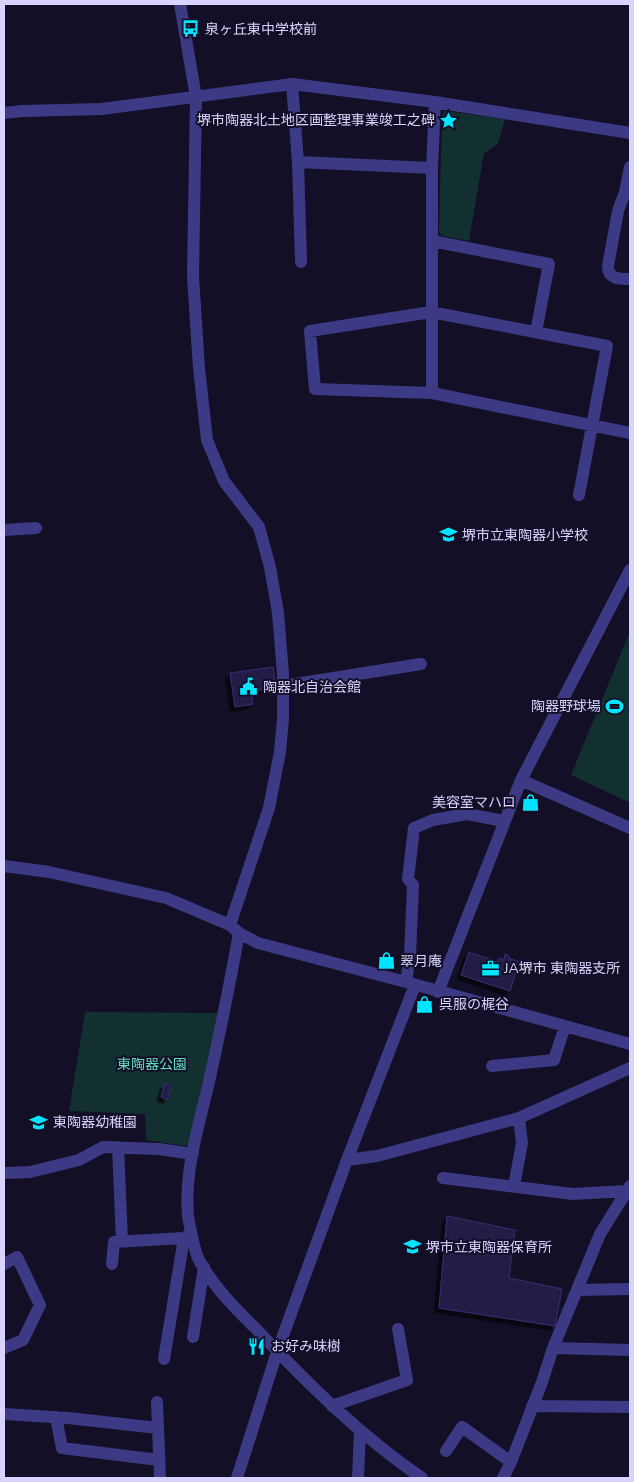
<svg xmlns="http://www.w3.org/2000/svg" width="634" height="1482" font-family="'Nunito Sans','Noto Sans JP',sans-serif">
<defs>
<filter id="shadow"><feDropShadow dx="-4.5" dy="4.5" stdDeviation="0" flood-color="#0009"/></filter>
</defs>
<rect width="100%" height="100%" fill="#130f26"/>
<path fill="#12302f" d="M445 111 505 119 498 144 484 153 469 241 443 236 439 232 442 116Z
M628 636 630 637V803L571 775Z
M85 1012 219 1013 190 1144 186 1146 146 1140 145 1114 69 1111Z"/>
<path fill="#241b47" stroke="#3b2d73" filter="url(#shadow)" d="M273 667 275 683 265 685 266 689 251 691 253 704 235 707 230 673Z
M469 952 498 962 499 958 504 960 505 954 509 956V958L519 962 510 991 461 975Z
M165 1084 171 1086 168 1099 161 1097Z
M447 1216 515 1230 509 1278 562 1289 555 1326 439 1308Z"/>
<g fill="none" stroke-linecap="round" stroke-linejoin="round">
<path stroke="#3d3a85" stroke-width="12" d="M180 4 196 97 193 276 199 368 207 440 224 481 259 527 270 567 278 613 283 674V718L280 752 269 808 230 925
M292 84 298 162 301 262
M435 102 432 168V393L630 433
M4 113 22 111 102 109 292 84 435 102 630 133
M298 162 432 168
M630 167 625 192 618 211 608 266C608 279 619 279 630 279
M432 241 549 264 536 332
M432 393 315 389 310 331 431 312 607 346 579 495
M4 530 36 528
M283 686 421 664
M521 780 630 828
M4 866 49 872 166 898 230 925 239 933 258 943 406 982 630 1044
M239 933C230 983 220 1032 209 1082 199 1125 184 1171 188 1216 190 1227 194 1250 199 1260 214 1288 237 1310 259 1332 309 1385 362 1437 422 1478
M406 982 410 956 413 885 408 879 414 828 433 820 467 814 504 821
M438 992 521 780 630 570
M492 1066 554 1060 565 1026
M118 1147 122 1241
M347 1160 377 1156 519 1118 630 1068
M4 1173 30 1172 79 1160 103 1147 159 1149 193 1154
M443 1178 573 1194 626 1191
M514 1186 522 1143 519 1118
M4 1264 17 1257 40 1305 23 1340 4 1348
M112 1264 114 1242 184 1238 190 1234
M577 1290 630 1289
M193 1337 204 1267
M553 1348 630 1350
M164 1359 184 1238
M157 1402 160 1478
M332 1406 407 1380 398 1329
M532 1406 630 1407
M4 1414 68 1418 158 1428
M56 1417 62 1448 159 1460
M446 1451 462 1427 511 1462
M237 1478 277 1352 347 1160 415 985
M358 1478 360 1431
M503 1478 511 1462 541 1385 553 1348 600 1234 630 1186"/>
</g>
<defs>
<symbol id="bus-bare" viewBox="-9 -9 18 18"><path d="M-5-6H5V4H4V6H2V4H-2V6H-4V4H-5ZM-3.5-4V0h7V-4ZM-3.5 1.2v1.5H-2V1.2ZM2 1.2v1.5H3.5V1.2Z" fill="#00e5ff" stroke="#130f26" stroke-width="2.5" paint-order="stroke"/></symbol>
<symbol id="sight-bare" viewBox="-9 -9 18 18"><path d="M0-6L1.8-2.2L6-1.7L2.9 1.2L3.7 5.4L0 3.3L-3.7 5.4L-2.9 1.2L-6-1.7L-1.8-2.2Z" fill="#00e5ff" stroke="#130f26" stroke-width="2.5" paint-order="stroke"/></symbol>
<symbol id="school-bare" viewBox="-9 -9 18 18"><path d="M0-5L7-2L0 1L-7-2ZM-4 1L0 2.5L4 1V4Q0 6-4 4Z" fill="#00e5ff" stroke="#130f26" stroke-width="2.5" paint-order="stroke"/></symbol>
<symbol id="civic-bare" viewBox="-9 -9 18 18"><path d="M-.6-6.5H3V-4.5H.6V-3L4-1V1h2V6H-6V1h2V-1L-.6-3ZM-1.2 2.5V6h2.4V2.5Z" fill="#00e5ff" stroke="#130f26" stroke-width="2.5" paint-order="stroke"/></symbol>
<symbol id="stadium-bare" viewBox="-9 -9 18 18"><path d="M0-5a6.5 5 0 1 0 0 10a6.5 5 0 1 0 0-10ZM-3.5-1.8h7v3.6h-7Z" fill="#00e5ff" stroke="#130f26" stroke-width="2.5" paint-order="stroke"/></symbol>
<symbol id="shop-bare" viewBox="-9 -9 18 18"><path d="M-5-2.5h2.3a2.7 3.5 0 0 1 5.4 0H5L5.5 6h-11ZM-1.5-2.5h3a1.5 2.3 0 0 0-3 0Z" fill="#00e5ff" stroke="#130f26" stroke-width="2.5" paint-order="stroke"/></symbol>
<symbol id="office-bare" viewBox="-9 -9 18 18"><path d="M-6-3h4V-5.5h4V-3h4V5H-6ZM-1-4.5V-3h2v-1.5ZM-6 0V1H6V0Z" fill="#00e5ff" stroke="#130f26" stroke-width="2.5" paint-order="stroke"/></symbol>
<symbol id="restaurant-bare" viewBox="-9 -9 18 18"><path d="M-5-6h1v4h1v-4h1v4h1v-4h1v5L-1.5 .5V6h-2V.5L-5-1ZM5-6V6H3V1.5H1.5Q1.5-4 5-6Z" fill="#00e5ff" stroke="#130f26" stroke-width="2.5" paint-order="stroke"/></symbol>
</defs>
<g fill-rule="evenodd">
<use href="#bus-bare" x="178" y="16" width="25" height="25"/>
<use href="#sight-bare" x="436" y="108" width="25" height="25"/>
<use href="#school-bare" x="436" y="522" width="25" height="25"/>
<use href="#civic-bare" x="236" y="674" width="25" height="25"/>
<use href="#stadium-bare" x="602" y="694" width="25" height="25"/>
<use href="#shop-bare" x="518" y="790" width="25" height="25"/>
<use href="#shop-bare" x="374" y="948" width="25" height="25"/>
<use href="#office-bare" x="478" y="956" width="25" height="25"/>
<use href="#shop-bare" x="412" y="992" width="25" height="25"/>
<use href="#school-bare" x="26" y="1110" width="25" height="25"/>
<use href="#school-bare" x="400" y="1234" width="25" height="25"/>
<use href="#restaurant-bare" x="244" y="1334" width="25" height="25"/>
</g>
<g text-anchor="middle" stroke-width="4" stroke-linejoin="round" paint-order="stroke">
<g font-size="14" fill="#d9d4ff" stroke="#130f26" text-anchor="start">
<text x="205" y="34">泉ヶ丘東中学校前</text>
<text x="435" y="125" text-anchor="end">堺市陶器北土地区画整理事業竣工之碑</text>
<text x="462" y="540">堺市立東陶器小学校</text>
<text x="263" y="692">陶器北自治会館</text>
<text x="601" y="711" text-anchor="end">陶器野球場</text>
<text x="516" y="807" text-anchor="end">美容室マハロ</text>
<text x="400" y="966">翠月庵</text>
<text x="504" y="973">JA堺市 東陶器支所</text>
<text x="439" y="1009">呉服の梶谷</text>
<text x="53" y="1127">東陶器幼稚園</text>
<text x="426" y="1252">堺市立東陶器保育所</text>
<text x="271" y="1351">お好み味樹</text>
</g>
<g font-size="14" fill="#5fe0c0" stroke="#130f26">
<text x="152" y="1069">東陶器公園</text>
</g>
</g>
<rect width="634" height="1482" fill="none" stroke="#d9d4ff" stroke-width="10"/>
</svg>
